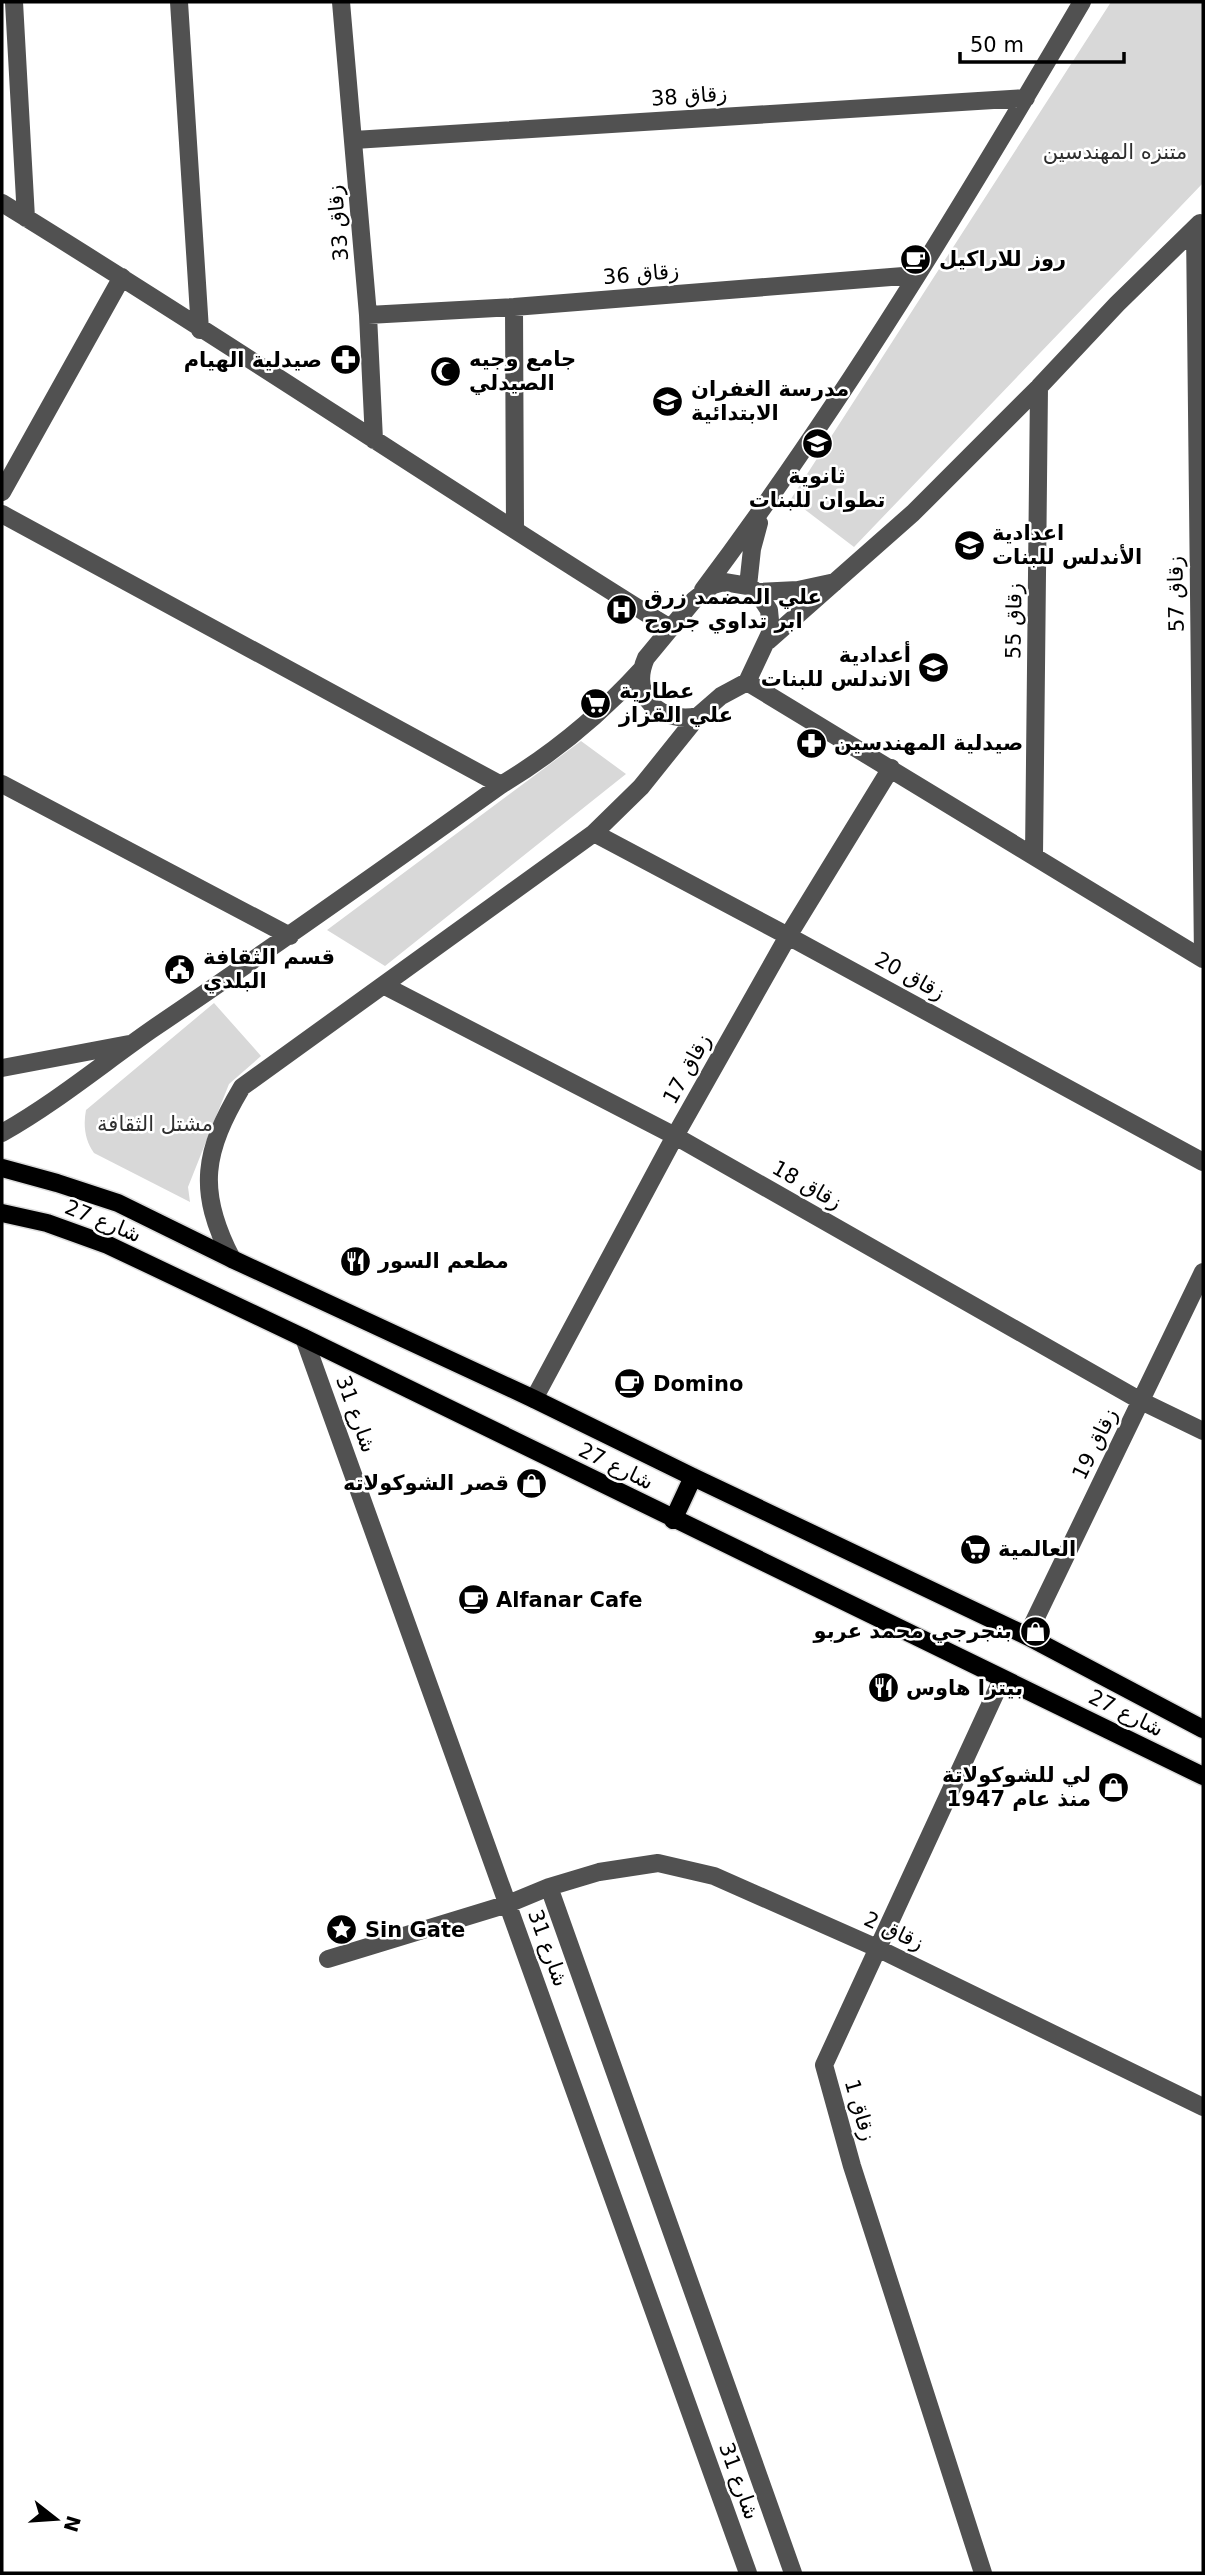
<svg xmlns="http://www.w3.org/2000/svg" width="1205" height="2575" font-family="'DejaVu Sans',Cairo,sans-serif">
<rect width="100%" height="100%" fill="#fff"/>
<path fill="#d8d8d8" d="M1111 2H1203V183L854 547 791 499Z
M581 741 626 774 385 966 327 930Z
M214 1003 261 1056 229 1084 188 1187 190 1202 94 1153C85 1140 83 1126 86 1110Z"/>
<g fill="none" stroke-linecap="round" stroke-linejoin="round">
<defs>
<path id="major" d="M2 1168 57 1183 118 1203 232 1259 534 1399 693 1477 1027 1636 1203 1729
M2 1213 47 1223 108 1245 304 1338 1203 1776
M673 1520 693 1477"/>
</defs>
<use href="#major" stroke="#dbdbdb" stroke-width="21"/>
<path stroke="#515151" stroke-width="18" d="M14 2 26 218
M179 2 200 330
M341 2 368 315 374 440
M354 140 1026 98
M2 203C227 341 446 489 670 628
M1195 228 1203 959
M514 307 515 529
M368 315 514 307 916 275
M2 492 122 277
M2 514 501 785
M748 586 752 549 759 523
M703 590C843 403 964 203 1082 2
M757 592 798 590 835 582
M768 641 913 513 1039 387 1117 304 1200 223
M747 682 1203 959
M2 784 290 936
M594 833 788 936 1203 1162
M1034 856 1039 387
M385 986 675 1136 1141 1401 1203 1431
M2 1068 129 1044
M2 1133C55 1103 101 1065 151 1030 269 950 385 868 501 785 554 753 599 716 641 670
M232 1259C196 1190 204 1151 242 1087L594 833 641 787 698 716 721 696 747 682 771 631 769 610 757 592 748 586 724 582 713 585 694 600 646 658C629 697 661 724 698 716
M304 1338 748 2573
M534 1399 675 1136 788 936 891 768
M1027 1636 1203 1272
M549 1887 793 2573
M328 1959 508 1904 549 1887 599 1872 658 1863 714 1876 877 1948 1203 2107
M983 2573 852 2166 824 2065 1002 1679"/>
<use href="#major" stroke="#000" stroke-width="18"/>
</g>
<defs>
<symbol id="cafe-disc" viewBox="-11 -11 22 22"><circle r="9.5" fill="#000" stroke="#fff"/><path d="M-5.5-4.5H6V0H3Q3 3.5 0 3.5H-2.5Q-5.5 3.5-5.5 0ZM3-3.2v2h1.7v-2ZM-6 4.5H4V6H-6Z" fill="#fff"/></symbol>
<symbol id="pharmacy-disc" viewBox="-11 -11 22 22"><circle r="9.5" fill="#000" stroke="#fff"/><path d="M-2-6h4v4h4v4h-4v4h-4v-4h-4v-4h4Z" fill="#fff"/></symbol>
<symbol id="mosque-disc" viewBox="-11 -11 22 22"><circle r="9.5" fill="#000" stroke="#fff"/><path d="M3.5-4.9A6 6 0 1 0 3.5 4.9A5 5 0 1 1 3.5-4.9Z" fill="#fff"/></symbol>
<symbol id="school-disc" viewBox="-11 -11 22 22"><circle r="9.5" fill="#000" stroke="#fff"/><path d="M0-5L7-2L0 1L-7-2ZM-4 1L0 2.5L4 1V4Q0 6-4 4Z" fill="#fff"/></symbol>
<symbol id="hospital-disc" viewBox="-11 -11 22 22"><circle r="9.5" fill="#000" stroke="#fff"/><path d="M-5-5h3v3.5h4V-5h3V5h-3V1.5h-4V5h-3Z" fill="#fff"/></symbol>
<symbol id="supermarket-disc" viewBox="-11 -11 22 22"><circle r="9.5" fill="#000" stroke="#fff"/><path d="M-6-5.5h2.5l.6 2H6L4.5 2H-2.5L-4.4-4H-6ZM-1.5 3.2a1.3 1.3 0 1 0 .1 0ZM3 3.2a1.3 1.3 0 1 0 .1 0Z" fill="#fff"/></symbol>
<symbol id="civic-disc" viewBox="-11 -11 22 22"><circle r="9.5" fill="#000" stroke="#fff"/><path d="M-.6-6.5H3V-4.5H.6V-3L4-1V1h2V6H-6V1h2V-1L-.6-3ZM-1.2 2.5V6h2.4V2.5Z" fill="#fff"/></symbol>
<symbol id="restaurant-disc" viewBox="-11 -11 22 22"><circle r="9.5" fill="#000" stroke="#fff"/><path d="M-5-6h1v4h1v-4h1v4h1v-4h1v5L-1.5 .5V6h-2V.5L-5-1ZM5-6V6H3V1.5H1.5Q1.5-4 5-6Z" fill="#fff"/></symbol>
<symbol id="shop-disc" viewBox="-11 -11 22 22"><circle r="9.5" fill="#000" stroke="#fff"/><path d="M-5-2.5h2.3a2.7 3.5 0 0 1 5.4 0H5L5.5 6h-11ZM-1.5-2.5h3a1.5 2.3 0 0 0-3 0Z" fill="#fff"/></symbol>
<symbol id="sight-disc" viewBox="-11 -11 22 22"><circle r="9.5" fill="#000" stroke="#fff"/><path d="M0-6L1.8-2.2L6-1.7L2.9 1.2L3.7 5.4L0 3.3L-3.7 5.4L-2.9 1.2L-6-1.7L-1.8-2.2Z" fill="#fff"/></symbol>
</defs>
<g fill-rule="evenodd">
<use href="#cafe-disc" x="898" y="242" width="35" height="35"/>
<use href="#pharmacy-disc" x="328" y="342" width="35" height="35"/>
<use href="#mosque-disc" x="428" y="354" width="35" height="35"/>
<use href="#school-disc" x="650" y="384" width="35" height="35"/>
<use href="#school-disc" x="800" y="426" width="35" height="35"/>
<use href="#school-disc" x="952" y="528" width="35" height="35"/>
<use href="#hospital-disc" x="604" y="592" width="35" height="35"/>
<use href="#school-disc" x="916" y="650" width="35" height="35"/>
<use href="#supermarket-disc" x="578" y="686" width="35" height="35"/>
<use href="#pharmacy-disc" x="794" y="726" width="35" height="35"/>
<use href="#civic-disc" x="162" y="952" width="35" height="35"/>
<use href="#restaurant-disc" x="338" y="1244" width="35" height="35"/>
<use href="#cafe-disc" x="612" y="1366" width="35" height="35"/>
<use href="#shop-disc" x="514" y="1466" width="35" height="35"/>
<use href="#supermarket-disc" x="958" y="1532" width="35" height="35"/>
<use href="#cafe-disc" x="456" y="1582" width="35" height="35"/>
<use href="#shop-disc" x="1018" y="1614" width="35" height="35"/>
<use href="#restaurant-disc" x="866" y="1670" width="35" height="35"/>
<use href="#shop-disc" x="1096" y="1770" width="35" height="35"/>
<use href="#sight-disc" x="324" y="1912" width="35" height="35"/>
</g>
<g text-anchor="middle" stroke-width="5" stroke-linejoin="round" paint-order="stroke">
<g font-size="21" fill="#000" stroke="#fff">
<text transform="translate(689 96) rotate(-4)" y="7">زقاق 38</text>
<text transform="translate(338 223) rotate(-95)" y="7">زقاق 33</text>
<text transform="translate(641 274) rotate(-5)" y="7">زقاق 36</text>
<text transform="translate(1176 594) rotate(-91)" y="7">زقاق 57</text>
<text transform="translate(1014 621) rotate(-89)" y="7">زقاق 55</text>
<text transform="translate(910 976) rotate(29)" y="7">زقاق 20</text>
<text transform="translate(687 1069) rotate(-61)" y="7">زقاق 17</text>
<text transform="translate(807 1185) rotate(30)" y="7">زقاق 18</text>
<text transform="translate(103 1221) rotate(22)" y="7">شارع 27</text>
<text transform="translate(356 1414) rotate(70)" y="7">شارع 31</text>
<text transform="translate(1095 1444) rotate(-64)" y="7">زقاق 19</text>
<text transform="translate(616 1466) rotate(26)" y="7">شارع 27</text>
<text transform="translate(1126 1713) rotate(26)" y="7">شارع 27</text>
<text transform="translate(894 1931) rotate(25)" y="7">زقاق 2</text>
<text transform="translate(548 1948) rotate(70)" y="7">شارع 31</text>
<text transform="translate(860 2110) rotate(74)" y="7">زقاق 1</text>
<text transform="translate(739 2481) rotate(70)" y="7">شارع 31</text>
</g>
<g font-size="21" fill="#2f2f2f" stroke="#fff">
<text x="1115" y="159">متنزه المهندسين</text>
<text x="155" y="1131">مشتل الثقافة</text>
</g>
<g font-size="21" font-weight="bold" fill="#000" stroke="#fff" text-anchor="start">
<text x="939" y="266">روز للاراكيل</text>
<text x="469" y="366">جامع وجيه<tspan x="469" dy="24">الصيدلي</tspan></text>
<text x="322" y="367" text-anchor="end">صيدلية الهيام</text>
<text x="691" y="396">مدرسة الغفران<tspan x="691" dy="24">الابتدائية</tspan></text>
<text x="817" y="483" text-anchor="middle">ثانوية<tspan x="817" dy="24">تطوان للبنات</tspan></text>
<text x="992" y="540">اعدادية<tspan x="992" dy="24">الأندلس للبنات</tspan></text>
<text x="644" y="604">علي المضمد زرق<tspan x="644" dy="24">ابر تداوي جروح</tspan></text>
<text x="911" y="662" text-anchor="end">أعدادية<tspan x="911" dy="24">الاندلس للبنات</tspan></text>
<text x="619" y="698">عطارية<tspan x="619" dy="24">علي القزاز</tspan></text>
<text x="834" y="750">صيدلية المهندسين</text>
<text x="203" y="964">قسم الثقافة<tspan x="203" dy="24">البلدي</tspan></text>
<text x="378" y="1268">مطعم السور</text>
<text x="653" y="1391">Domino</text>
<text x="509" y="1490" text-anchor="end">قصر الشوكولاته</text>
<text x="998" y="1556">العالمية</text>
<text x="496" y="1607">Alfanar Cafe</text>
<text x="1012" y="1638" text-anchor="end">بنجرجي محمد عربو</text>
<text x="906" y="1695">بيتزا هاوس</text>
<text x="1091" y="1782" text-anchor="end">لي للشوكولاتة<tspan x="1091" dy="24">منذ عام 1947</tspan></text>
<text x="365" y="1937">Sin Gate</text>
</g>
</g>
<rect width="1205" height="2575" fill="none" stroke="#000000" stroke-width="7"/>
<g transform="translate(56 2519) rotate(107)" stroke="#ffffff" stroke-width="5" paint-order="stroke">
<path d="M0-5L12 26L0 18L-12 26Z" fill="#000000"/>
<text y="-10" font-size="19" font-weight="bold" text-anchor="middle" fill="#000000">N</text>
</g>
<path d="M960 52v10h164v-10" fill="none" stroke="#000000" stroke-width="3.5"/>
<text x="970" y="52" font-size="21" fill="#000000" stroke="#ffffff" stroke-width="5" paint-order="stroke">50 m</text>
</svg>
